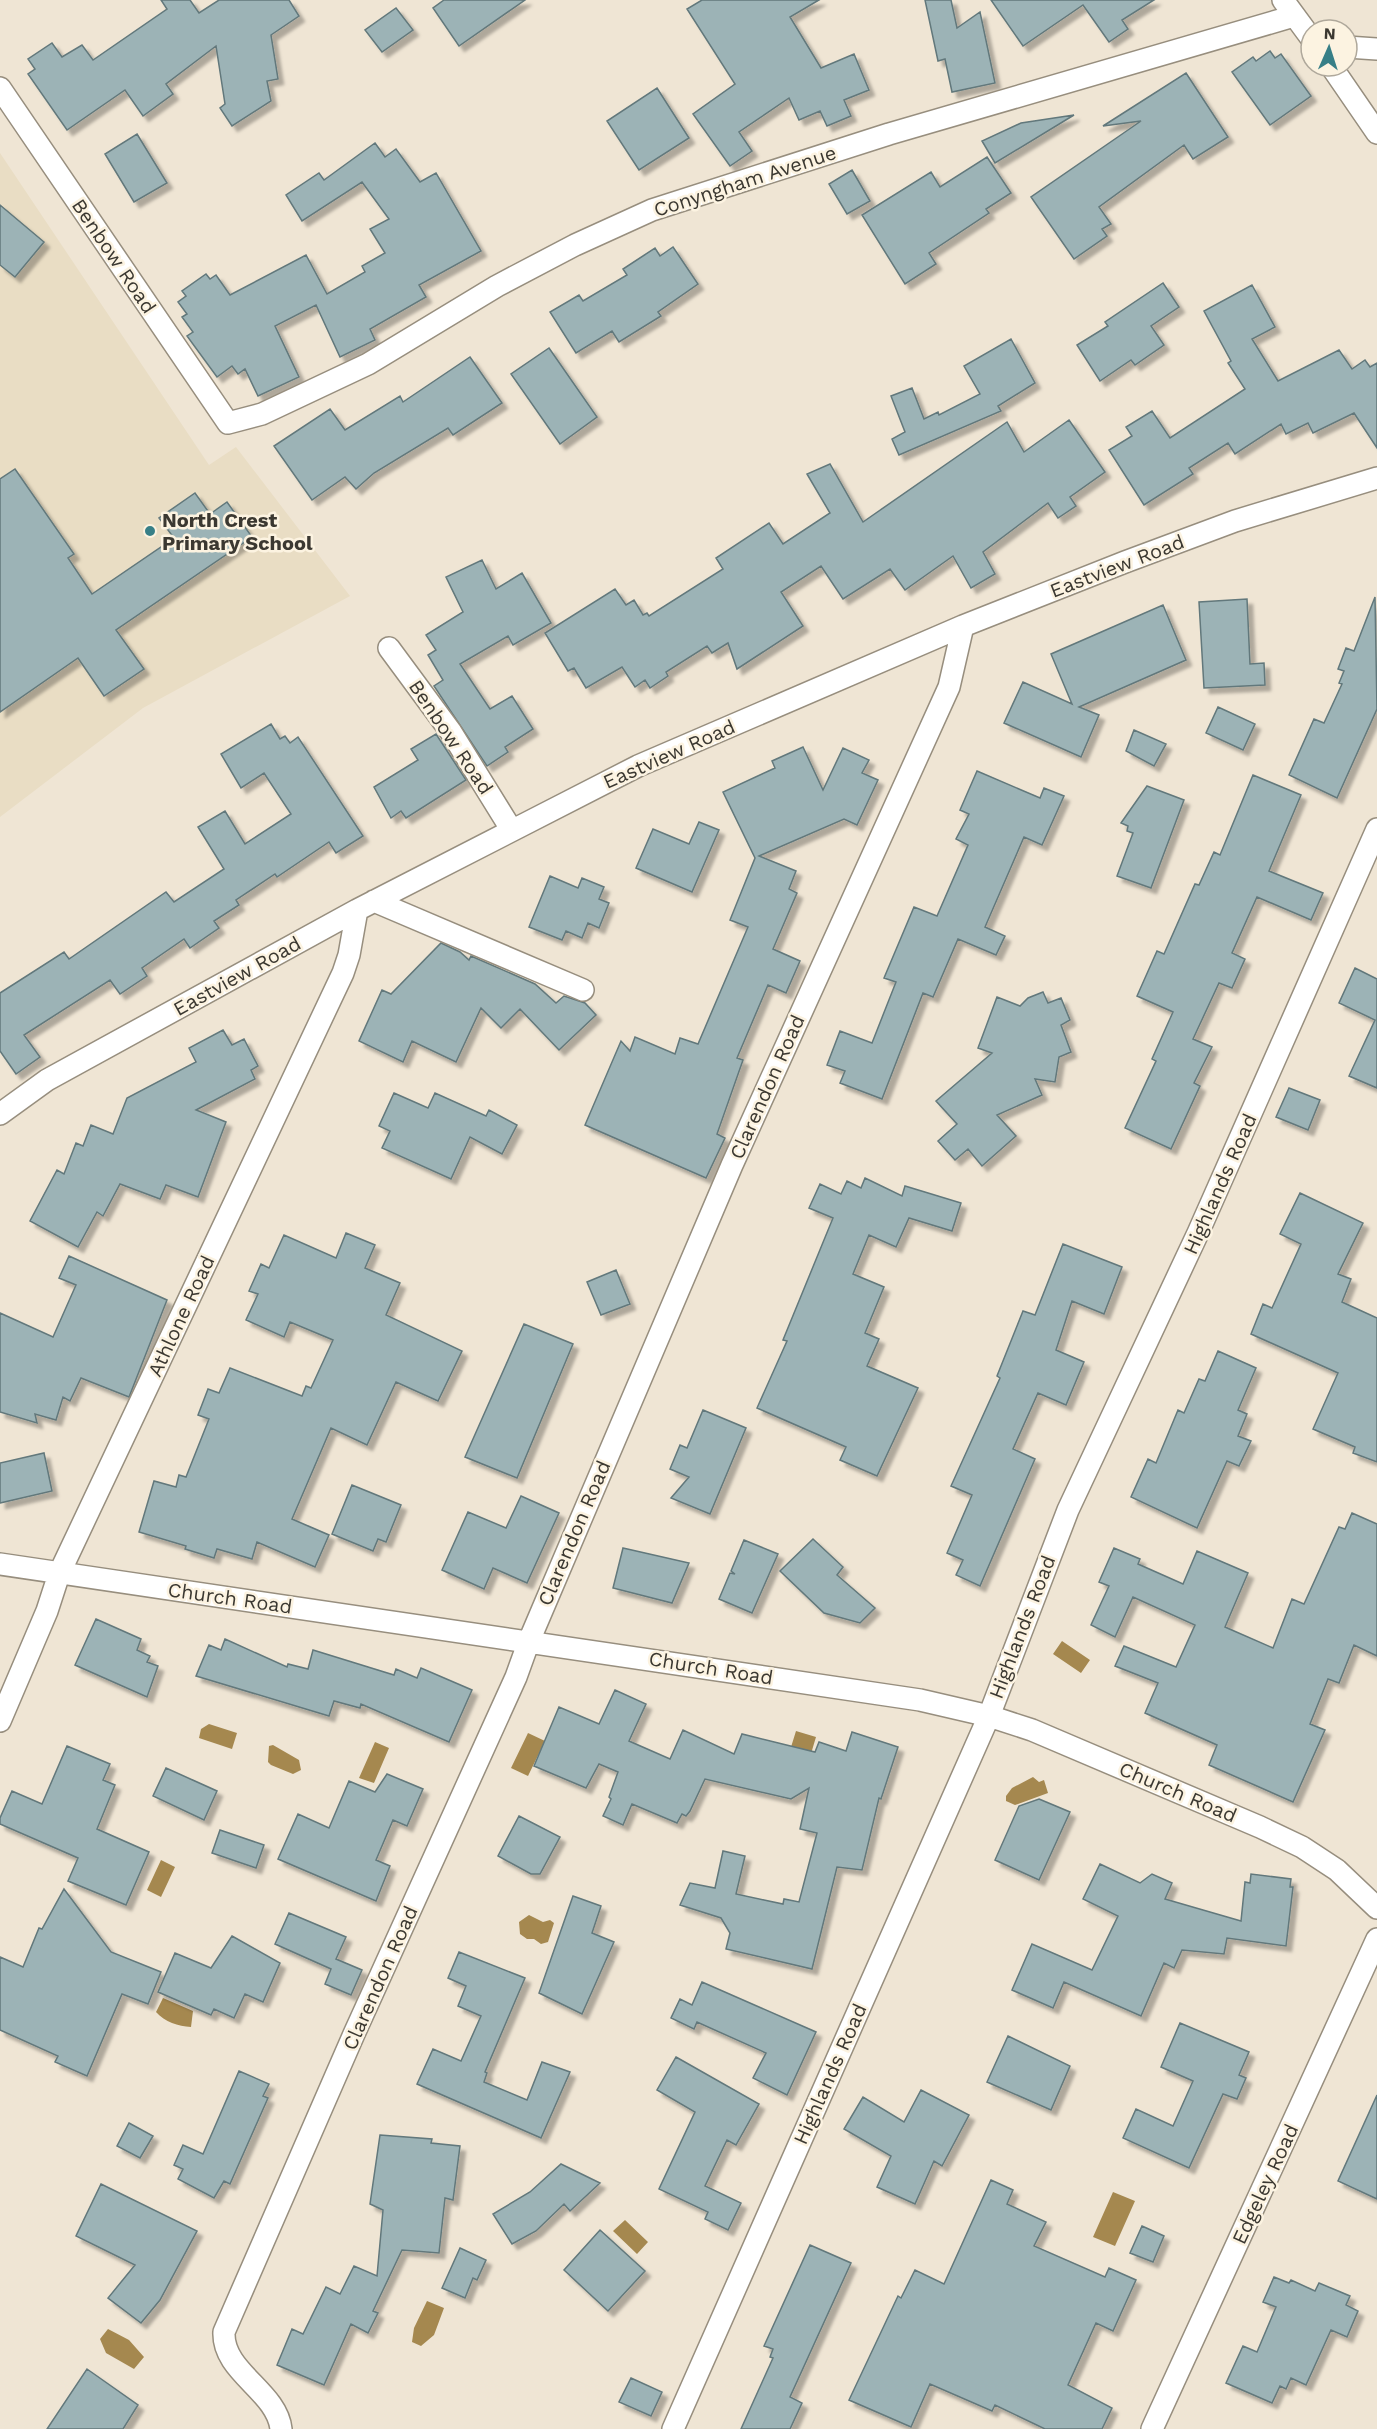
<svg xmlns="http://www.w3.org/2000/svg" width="1377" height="2429" font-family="'Work Sans',sans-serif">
<defs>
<filter id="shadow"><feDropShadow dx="5.5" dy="5.5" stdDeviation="1.5" flood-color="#0004"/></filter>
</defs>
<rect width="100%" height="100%" fill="#efe5d4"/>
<path fill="#e9ddc4" d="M0 153 209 465 236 447 350 596 143 708 0 817Z"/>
<path fill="#a5884f" d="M1062 1641 1090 1660 1081 1673 1053 1654Z
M209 1724 237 1733 232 1749 199 1738 201 1729Z
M796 1731 816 1737 807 1767 787 1760Z
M528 1733 545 1741 528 1776 511 1768Z
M375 1742 389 1748 374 1783 359 1778Z
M273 1745 299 1760 301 1770 293 1774 271 1765 268 1762 269 1746Z
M1033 1777 1039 1782 1044 1780 1048 1793 1015 1805 1006 1801V1796L1012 1788Z
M161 1860 175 1867 161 1897 147 1890Z
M529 1915 543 1922 550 1920 554 1923 548 1942 541 1944 534 1939H527L520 1934 519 1922Z
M163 1998 193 2011 191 2027C178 2026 165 2022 156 2012Z
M1113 2192 1135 2201 1115 2246 1093 2237Z
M625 2220 648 2242 637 2254 613 2231Z
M427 2301 444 2308 434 2335 421 2346 412 2342 414 2328Z
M108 2329 129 2340 144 2357 134 2369 106 2353 100 2339Z"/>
<path fill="#9cb3b6" stroke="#62787b" stroke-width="1.5" filter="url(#shadow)" d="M161 0H190L199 13 219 0H289L299 16 271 35 278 79 267 81 271 101 232 126 220 108 225 104 216 46 166 84 173 94 143 116 125 90 67 130 28 74 35 69 28 59 52 43 62 57 82 45 93 60 167 9Z
M444 0H525L459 46 433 8Z
M702 0H819L790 17 821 68 854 54 869 90 844 100 851 116 827 126 820 111 799 120 789 98 739 132 752 151 730 166 693 114 735 84 687 9Z
M925 0H951L957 28 980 12 995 83 952 92 945 59 938 61Z
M991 0H1154L1122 20 1128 29 1109 42 1083 5 1023 46Z
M396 8 413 30 382 52 365 30Z
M1270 51 1275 58 1281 54 1311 96 1270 125 1232 72 1253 57 1256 61Z
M1186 73 1228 137 1193 159 1184 145 1099 207 1111 224 1102 229 1107 236 1074 259 1031 197 1141 121 1103 126Z
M657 88 689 138 639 170 607 121Z
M1074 115 995 163 982 141 1021 123Z
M137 134 167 183 134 202 105 154Z
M375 143 385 157 396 149 420 182 436 173 481 251 419 285 426 297 370 329 375 340 340 357 316 305 275 326 299 377 258 396 245 369 238 374 232 366 217 377 187 336 193 332 182 317 187 314 178 302 186 296 182 291 206 274 210 279 216 275 230 295 306 255 327 294 365 272 362 266 385 253 370 229 389 219 362 182 302 221 286 195 319 173 324 180Z
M987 157 1011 193 986 209 989 213 929 253 936 264 905 284 862 215 931 172 940 187Z
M852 170 870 201 847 214 829 184Z
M0 205 44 242 15 277 0 265Z
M673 247 698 284 658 312 661 316 619 342 612 331 576 353 550 312 579 295 583 301 627 275 623 269 655 248 660 256Z
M1163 283 1179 307 1151 326 1164 345 1135 365 1131 360 1100 381 1077 345 1108 326 1105 322Z
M1252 285 1275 327 1252 339 1278 381 1339 350 1352 369 1365 360 1370 367 1377 363V448L1354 413 1313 433 1308 423 1286 434 1281 424 1235 454 1228 443 1189 468 1193 474 1144 505 1109 450 1132 436 1126 427 1152 411 1170 438 1245 389 1228 363 1231 361 1204 311Z
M1011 339 1035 383 998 406 1001 411 899 455 892 439 905 432 891 396 912 388 924 419 938 412 939 415 980 394 964 366Z
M549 348 597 417 560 444 511 374Z
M470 357 502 403 453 435 448 428 374 473 356 489 345 477 312 500 274 446 330 409 345 430 400 396 403 402Z
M1069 420 1105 472 1070 497 1076 506 1058 518 1048 503 983 552 995 574 971 588 953 556 905 590 890 569 843 599 821 566 781 592 803 626 737 669 728 643 712 653 707 646 666 672 668 676 650 688 645 680 635 687 622 667 586 688 574 668 568 671 545 633 615 589 626 605 634 600 643 615 647 613 649 616 723 569 716 558 769 523 783 544 830 513 807 474 830 464 863 522 1007 422 1024 452Z
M15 469 74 554 68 558 92 594 174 538 159 518 195 493 210 514 227 502 252 537 116 630 144 669 104 696 78 658 0 712V479Z
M482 560 496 589 522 573 551 623 513 645 508 636 460 664 490 709 512 696 533 729 505 747 508 752 487 766 434 686 443 680 428 655 436 650 426 635 463 612 446 577Z
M1375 597 1377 709 1337 798 1289 775 1314 719 1324 723 1342 684 1339 683 1344 671 1338 669 1346 648 1354 651Z
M1247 599 1250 664 1264 663 1265 685 1204 688 1199 602Z
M1163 605 1186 660 1079 707 1099 715 1081 757 1004 723 1023 682 1072 704 1051 654Z
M1218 707 1255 724 1243 750 1206 733Z
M271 724 280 739 285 736 290 743 298 737 363 836 336 853 329 842 277 877 275 874 236 900 239 905 214 921 219 928 190 948 184 939 142 968 147 976 120 994 110 980 24 1035 40 1057 16 1074 0 1051V993L64 952 69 959 166 892 174 902 224 869 198 827 225 811 245 844 291 814 264 773 241 788 221 754Z
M1134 730 1166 744 1154 766 1126 751Z
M436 734 466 780 406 818 401 811 391 818 374 787 418 760 411 749Z
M803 747 823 790 843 748 869 760 862 773 878 780 857 825 844 819 759 856 796 871 789 889 797 893 773 949 800 961 786 993 768 985 737 1058 743 1060 717 1134 725 1138 706 1178 585 1125 621 1041 630 1051 635 1037 675 1054 680 1038 698 1044 748 927 730 920 755 858 723 792 775 768 772 761Z
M977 771 1040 798 1044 788 1064 796 1042 845 1024 837 985 927 1005 936 996 955 958 939 933 997 923 993 882 1099 840 1083 845 1071 827 1065 840 1031 872 1043 896 982 884 978 914 907 937 916 968 845 956 839 969 814 960 810Z
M1253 775 1301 795 1269 871 1323 893 1311 920 1257 897 1232 953 1245 959 1232 988 1219 983 1193 1039 1212 1047 1194 1083 1200 1086 1171 1149 1125 1128 1156 1061 1152 1059 1173 1012 1137 996 1157 951 1164 954 1195 884 1199 885 1214 852 1220 855Z
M1147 786 1184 800 1151 888 1117 876 1133 833 1127 831 1128 826 1121 823Z
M699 822 719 830 692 892 636 868 653 829 689 844Z
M550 876 578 888 582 878 604 887 599 899 609 903 599 928 588 923 582 938 566 931 562 940 529 927Z
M441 943 460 952 469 960 471 956 535 984 556 1003 564 996 585 1003 596 1015 559 1050 520 1009 501 1028 481 1008 456 1062 412 1041 403 1062 359 1041 382 990 391 994Z
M1355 968 1377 979V1088L1349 1076 1375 1020 1339 1003Z
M1043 992 1048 1003 1061 998 1070 1020 1061 1025 1071 1052 1059 1057 1055 1082 1035 1079 1042 1095 997 1115 1016 1136 982 1166 968 1149 955 1160 938 1141 957 1124 936 1101 992 1053 978 1048 997 997 1020 1006 1028 998Z
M223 1030 232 1045 244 1039 258 1066 251 1070 255 1079 196 1110 226 1122 198 1197 166 1185 160 1199 120 1184 103 1216 97 1212 78 1247 30 1221 57 1170 64 1174 76 1143 83 1146 91 1125 113 1134 127 1098 196 1062 189 1048Z
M1289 1088 1320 1100 1308 1130 1276 1117Z
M394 1093 428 1108 435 1093 486 1116 489 1110 517 1125 502 1154 470 1137 451 1179 382 1148 390 1131 379 1126Z
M865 1178 902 1196 905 1186 961 1203 952 1231 909 1218 896 1247 869 1235 853 1274 884 1287 865 1333 879 1339 867 1366 918 1388 877 1476 840 1460 846 1447 757 1408 787 1341 783 1340 833 1218 809 1208 820 1184 841 1194 847 1181 861 1188Z
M1300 1193 1363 1223 1338 1274 1351 1279 1342 1302 1377 1318V1462L1353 1453 1355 1447 1313 1429 1338 1373 1251 1334 1263 1304 1272 1308 1301 1244 1280 1234Z
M346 1233 375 1245 365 1268 400 1283 386 1315 462 1351 438 1401 396 1382 367 1445 331 1428 292 1519 329 1535 315 1567 257 1542 252 1559 217 1549 214 1558 185 1549 186 1546 139 1532 154 1481 176 1487 179 1475 186 1477 209 1419 198 1415 208 1389 219 1393 230 1368 302 1396 306 1386 311 1388 333 1340 290 1322 284 1337 246 1320 258 1294 249 1291 261 1264 269 1268 284 1235 336 1258Z
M1063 1244 1122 1267 1104 1314 1072 1301 1056 1350 1084 1362 1066 1405 1038 1393 1013 1449 1035 1459 980 1586 956 1575 963 1560 947 1553 972 1495 951 1486 1000 1378 997 1376 1023 1311 1035 1315Z
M69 1256 167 1300 131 1392 129 1397 81 1378 70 1401 63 1397 56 1420 35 1414 37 1423 0 1412V1313L53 1337 76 1285 59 1278Z
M616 1270 630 1304 601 1315 587 1282Z
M524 1324 573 1344 517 1478 465 1457Z
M1218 1351 1256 1368 1238 1410 1247 1414 1238 1436 1251 1441 1239 1466 1227 1461 1197 1528 1131 1497 1148 1459 1156 1463 1178 1410 1184 1413 1199 1379 1205 1381Z
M703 1410 746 1428 710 1514 671 1498 689 1477 670 1469 680 1445 687 1448Z
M44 1453 52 1491 0 1503V1463Z
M352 1485 401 1505 386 1542 378 1539 373 1551 332 1534Z
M521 1496 559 1513 527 1583 493 1568 484 1589 442 1570 468 1512 506 1528Z
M1352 1513 1377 1524V1656L1354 1645 1339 1683 1328 1679 1310 1724 1325 1730 1293 1802 1209 1765 1217 1745 1145 1713 1158 1683 1115 1666 1124 1646 1176 1667 1195 1625 1133 1597 1115 1637 1091 1625 1109 1586 1099 1582 1114 1548 1140 1559 1138 1564 1183 1584 1197 1551 1248 1573 1225 1627 1273 1648 1292 1599 1304 1604 1339 1527 1345 1529Z
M813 1539 843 1567 837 1575 875 1608 860 1623 824 1613 780 1571Z
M744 1540 778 1554 752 1613 719 1599 730 1573 735 1574 731 1571Z
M623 1548 689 1563 672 1603 613 1588Z
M96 1619 141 1639 137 1650 150 1656 147 1662 158 1666 147 1697 75 1665Z
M225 1639 287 1667 288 1664 308 1669 313 1650 394 1675 396 1669 417 1678 421 1668 472 1690 449 1742 361 1704 360 1708 334 1701 329 1716 196 1676 209 1645 221 1650Z
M615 1690 646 1704 629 1741 670 1759 683 1730 734 1754 742 1734 815 1752 819 1742 846 1751 852 1732 898 1747 881 1799 879 1798 862 1870 837 1867 812 1969 726 1949 730 1933 721 1918 680 1905 690 1883 715 1888 723 1851 745 1856 736 1894 783 1904 784 1899 799 1902 817 1833 800 1829 809 1788 791 1799 705 1779 690 1811 686 1816 682 1814 677 1823 632 1804 623 1825 603 1816 611 1799 609 1797 618 1772 599 1764 586 1788 534 1766 559 1707 599 1724Z
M67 1746 110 1764 103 1780 115 1785 97 1829 149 1852 126 1905 68 1881 78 1858 0 1824V1818L12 1791 42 1804Z
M166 1768 217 1791 204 1820 153 1796Z
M387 1774 423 1789 407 1826 393 1820 376 1860 390 1866 376 1901 278 1859 298 1814 329 1828 349 1781 375 1792Z
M1039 1799 1070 1812 1039 1880 995 1860 1019 1806Z
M519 1816 560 1837 540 1874H531L498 1856Z
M220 1830 264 1845 256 1868 212 1853Z
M1100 1864 1140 1883 1152 1874 1172 1883 1165 1899 1241 1921 1245 1882 1250 1883 1251 1874 1291 1879 1290 1887H1293L1286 1946 1227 1938 1224 1954 1182 1950 1174 1968 1164 1963 1141 2016 1064 1982 1053 2008 1012 1990 1032 1944 1092 1970 1118 1916 1083 1899Z
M64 1889 111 1952 161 1972 148 2004 122 1994 87 2076 55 2062 58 2056 0 2030V1957L23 1967 39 1928 42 1929Z
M573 1896 601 1906 592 1933 614 1942 582 2014 539 1993Z
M289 1913 346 1937 336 1959 362 1970 351 1995 325 1984 331 1969 275 1944Z
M232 1936 280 1963 263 2002 245 1994 234 2018 214 2009 211 2015 158 1992 175 1953 211 1968Z
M459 1952 525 1978 485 2072 487 2073 484 2082 527 2100 542 2062 570 2072 541 2138 417 2084 433 2049 461 2061 481 2016 458 2006 466 1986 448 1978Z
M702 1982 816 2032 787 2095 753 2078 766 2053 697 2022 694 2029 671 2018 680 1999 692 2005Z
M1180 2023 1249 2052 1239 2075 1246 2078 1237 2099 1223 2094 1189 2168 1123 2138 1136 2109 1173 2126 1193 2081 1161 2067Z
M1008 2036 1070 2066 1051 2110 987 2082Z
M676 2057 759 2104 736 2145 727 2140 705 2186 741 2203 728 2230 705 2219 708 2212 659 2189 695 2112 657 2090Z
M239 2071 269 2084 263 2096 268 2098 230 2184 224 2181 214 2198 178 2179 183 2169 174 2165 183 2145 203 2154Z
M921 2090 969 2115 942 2166 934 2161 915 2204 877 2187 891 2156 844 2129 863 2097 904 2122Z
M1377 2095V2199L1338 2181Z
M129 2123 153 2136 140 2158 117 2146Z
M380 2135 432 2139 431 2143 460 2146 453 2200 445 2198 439 2253 402 2250 373 2311 378 2313 368 2333 351 2324 324 2385 277 2365 292 2329 303 2334 326 2287 340 2294 354 2266 377 2276 383 2210 370 2204Z
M561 2164 600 2183 570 2211 564 2204 536 2231 512 2244 493 2214 530 2192Z
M991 2180 1013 2190 1007 2204 1046 2222 1034 2246 1105 2277 1109 2268 1136 2280 1113 2331 1096 2323 1068 2385 1112 2408 1102 2429H1045L995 2405 992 2411 930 2384 911 2427 849 2400 898 2296 901 2298 915 2270 944 2284Z
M101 2184 197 2231 160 2300 141 2323 108 2298 135 2265 76 2236Z
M1142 2226 1164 2236 1153 2262 1130 2253Z
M600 2230 645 2271 608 2311 564 2270Z
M810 2245 851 2263 790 2397 802 2403 790 2429H741L773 2358 770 2357 773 2349 764 2346Z
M460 2248 486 2260 477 2280 473 2278 465 2298 442 2288Z
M1274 2277 1289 2283 1291 2280 1315 2291 1319 2283 1350 2296 1346 2305 1358 2311 1347 2337 1331 2330 1306 2385 1291 2378 1286 2389 1280 2386 1272 2403 1226 2383 1243 2346 1257 2352 1276 2307 1263 2302Z
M87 2369 138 2405 123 2429H47Z
M631 2378 662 2392 651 2416 619 2402Z"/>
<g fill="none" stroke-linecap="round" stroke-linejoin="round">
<defs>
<path id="street" d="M1283 0 1311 38
M1347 47 1377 49
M1331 66 1377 133
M0 88 228 423 262 414 368 364 497 286 575 245 652 210 889 134 1294 16
M389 648 451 732 511 829
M374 901 583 990
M0 1114 47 1080 357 910 638 766 963 626 1125 562 1235 521 1377 478
M0 1564 920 1700 989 1716 1032 1730 1260 1827 1302 1847 1337 1870 1377 1908
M0 1721 47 1611 59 1574 343 973 349 955 357 910
M281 2429C277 2391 222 2372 224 2332L354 2034 516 1677 529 1641 732 1165 949 687 963 626
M673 2429 989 1716 1068 1510 1198 1233 1377 829
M1152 2429 1377 1939"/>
</defs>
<use href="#street" stroke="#978e7e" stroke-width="24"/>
<use href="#street" stroke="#fff" stroke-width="21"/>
</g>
<circle fill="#377f87" stroke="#fcf3e1" stroke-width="2" cx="150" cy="531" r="6"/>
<g text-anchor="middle" stroke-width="5" stroke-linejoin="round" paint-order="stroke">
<g font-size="20" fill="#3b3831" stroke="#fcf3e1">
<text transform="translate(745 181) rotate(-18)" y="7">Conyngham Avenue</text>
<text transform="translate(114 256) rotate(56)" y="7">Benbow Road</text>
<text transform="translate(1117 566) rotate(-21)" y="7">Eastview Road</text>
<text transform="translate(451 737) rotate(56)" y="7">Benbow Road</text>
<text transform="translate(669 754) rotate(-24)" y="7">Eastview Road</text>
<text transform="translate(237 976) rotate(-29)" y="7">Eastview Road</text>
<text transform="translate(767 1087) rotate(-66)" y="7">Clarendon Road</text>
<text transform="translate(1220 1184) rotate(-66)" y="7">Highlands Road</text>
<text transform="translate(181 1316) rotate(-65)" y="7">Athlone Road</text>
<text transform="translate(574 1533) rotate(-67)" y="7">Clarendon Road</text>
<text transform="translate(230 1598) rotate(8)" y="7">Church Road</text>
<text transform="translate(1022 1627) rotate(-69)" y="7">Highlands Road</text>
<text transform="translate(711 1668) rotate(9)" y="7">Church Road</text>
<text transform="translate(1178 1792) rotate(23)" y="7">Church Road</text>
<text transform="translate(380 1978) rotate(-66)" y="7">Clarendon Road</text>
<text transform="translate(830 2074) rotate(-66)" y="7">Highlands Road</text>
<text transform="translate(1265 2184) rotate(-65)" y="7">Edgeley Road</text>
</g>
<g font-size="20" font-weight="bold" fill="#3b3831" stroke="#fcf3e1" text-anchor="start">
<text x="162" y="527">North Crest<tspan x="162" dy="23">Primary School</tspan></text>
</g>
</g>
<g transform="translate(1329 48) rotate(3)"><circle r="28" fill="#fcf3e1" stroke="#afa89b" stroke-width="1.5"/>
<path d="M0-4.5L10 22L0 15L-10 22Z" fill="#377f87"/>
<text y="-9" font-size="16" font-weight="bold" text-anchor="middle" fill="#3b3831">N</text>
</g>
</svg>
